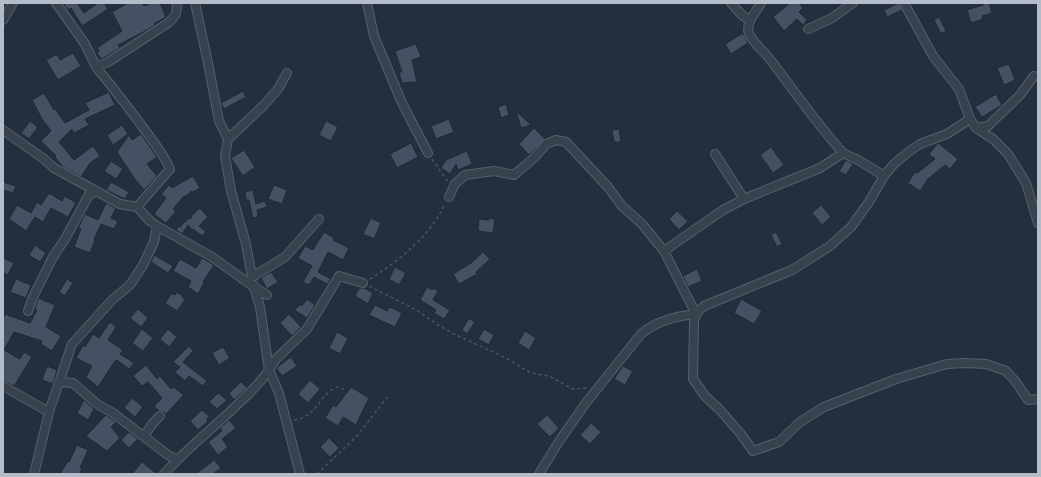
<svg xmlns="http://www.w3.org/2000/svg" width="1041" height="477" font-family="'IBM Plex Sans',sans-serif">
<rect width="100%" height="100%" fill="#242f3e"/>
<path fill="#455162" stroke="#1f2835" d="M63 3H77L84 13 98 3H104L108 9 82 26 71 8 68 10Z
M128 3H142L144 6 152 3H160L166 17 154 24 155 25 147 30 118 45 120 48 102 59 97 53 99 51 97 48 122 31 112 12Z
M790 3H799L803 8 799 12 807 20 803 25 797 19 784 31 773 17Z
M899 3 902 10 887 17 884 10Z
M983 3H989L992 13 982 16 983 19 971 23 967 10 983 5Z
M939 17 946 31 941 34 934 20Z
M743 33 748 43 731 54 725 44Z
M416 44 421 57 412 60 417 82 402 83 399 72H402L395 51Z
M73 53 81 66 58 80 46 60 57 54 60 60Z
M1009 64 1015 80 1004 85 997 68Z
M243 91 246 97 224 109 221 103Z
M109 92 115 105 85 119 89 125 74 133 72 129 59 142 74 160 93 146 100 156 90 163 81 177 63 167 55 157 56 156 41 141 51 131 42 119 32 100 44 93 54 110 55 109 65 123 89 110 85 103Z
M996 94 1002 105 982 117 975 107Z
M506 104 509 115 501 118 498 107Z
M516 111 531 125 521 128Z
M449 119 454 132 436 139 431 126Z
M30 121 38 127 29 139 21 133Z
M326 121 338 127 331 141 319 135Z
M122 125 128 134 113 145 107 135Z
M534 128 545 139 529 155 519 144Z
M619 129 621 142H614L612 130Z
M141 134 157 157 147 164 157 176 144 190 134 178 117 152 129 135 132 140Z
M411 143 418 157 397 168 390 154Z
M938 143 958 159 950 169 945 165 928 179 920 191 908 183 915 172 917 173 935 159 929 154Z
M771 147 784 165 773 173 760 155Z
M244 150 255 167 243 176 231 158Z
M467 151 472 164 458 170 456 164 450 174 441 168 446 160Z
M846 160 853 164 846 175 839 171Z
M111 161 123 169 116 179 104 171Z
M193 176 200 188 193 192 191 191 188 195 183 197 173 209 176 211 166 223 154 214 166 198 161 194 169 185 172 188Z
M3 182 16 186 13 193 3 190Z
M111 182 129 192 125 199 106 190Z
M274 185 287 190 282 204 268 199Z
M253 190 256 204 265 201 267 207 257 210 258 217 253 218 249 200H246L245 192Z
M49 193 62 201 65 196 76 203 68 217 51 208 43 222 35 217 26 231 9 219 17 205 31 213 37 202 41 205Z
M106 203 116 208 111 218 118 221 114 229 101 224 94 239 95 240 90 253 74 247 81 229 78 228 85 214 98 220Z
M821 205 831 217 822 225 812 213Z
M200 208 208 217 199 226 206 232 202 236 193 229 192 230 188 225 182 234 176 230 179 226 180 227 189 218 190 219 192 217 191 216Z
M677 211 688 221 679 230 669 219Z
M371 218 381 223 374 239 363 234Z
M489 218 495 219 493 233 478 231 479 219 489 220Z
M324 232 334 238 333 240 349 248 343 260 328 252 318 272 331 279 327 284 314 277 309 285 303 282 312 266 298 258 305 246 313 250Z
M776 232 782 244 777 247 771 235Z
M35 245 46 253 40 262 29 255Z
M483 252 490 259 476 272 477 274 459 284 453 274 471 263Z
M154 255 173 266 168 273 151 262Z
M3 258 14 263 8 275 3 273Z
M202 258 214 265 203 282 204 283 198 294 188 287 191 281 173 271 180 259 196 268Z
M395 267 406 273 399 285 389 279Z
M697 269 702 281 688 287 683 276Z
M271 272 278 282 267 289 261 278Z
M16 279 31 285 26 298 10 292Z
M67 279 73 283 65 296 59 292Z
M427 287 432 290 433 288 438 291 433 300 450 310 444 319 434 313 436 310 420 300Z
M359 288H364L373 293 368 304 355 296Z
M177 292 183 296 182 297 185 300 177 311 165 303 172 293 175 295Z
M38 298 55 305 46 327 61 336 52 351 41 344 42 341 14 332 4 350 20 359 24 352 32 357 14 386 3 381V319L5 314 30 323 37 310 35 309Z
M307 299 315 305 307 318 294 310 301 304 302 306Z
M741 299 762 311 754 324 734 313Z
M375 305 387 311 390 307 402 313 395 327 369 315Z
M138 309 148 318 141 327 130 318Z
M289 314 301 327 292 336 280 323Z
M469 318 475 322 467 334 462 330Z
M110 322 116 327 108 340 123 350 120 354 134 363 129 369 117 360 115 361 98 387 86 377 92 366 76 358 83 345 85 347 93 334 99 338Z
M142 329 153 338 143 351 132 343Z
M168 329 177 337 169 347 160 339Z
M484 329 494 335 489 345 478 339Z
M525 331 536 338 529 350 518 343Z
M337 332 348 338 340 354 329 348Z
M189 346 193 351 183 362 207 381 203 386 189 376 185 381 175 372 180 367 173 362Z
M223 347 230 358 219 365 212 353Z
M291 357 297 366 282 376 276 368Z
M146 365 157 379 160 376 171 389 173 387 184 395 165 415 164 412 159 411 154 406 162 398 148 382 142 386 133 376Z
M47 366 57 370 53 384 42 380Z
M623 366 633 371 625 385 614 379Z
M310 380 320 389 308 403 298 394Z
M241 382 247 388 234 400 229 393Z
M351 387 369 398 356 425 343 417 338 426 325 418 333 405 336 407Z
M218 393 227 400 217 409 209 402Z
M132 398 143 407 135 417 124 408Z
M84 400 94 409 88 420 77 413Z
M202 410 209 416 207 419 208 421 198 430 190 421Z
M106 415 116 422 111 427 120 438 107 451 86 436Z
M547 415 559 428 550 437 537 424Z
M229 420 236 428 222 439 228 447 218 455 208 442 222 431 220 428Z
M591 423 601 432 590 444 580 435Z
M129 432 138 439 129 448 121 440Z
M329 438 339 448 330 457 320 447Z
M77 445 88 450 80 468 82 469 79 474H60L68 461 69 462Z
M214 460 221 468 213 474H196Z
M142 462 157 474H132Z"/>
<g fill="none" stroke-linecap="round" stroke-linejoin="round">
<defs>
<path id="minor" d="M56 3 85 44 96 67
M195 3 208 63 219 121 228 139
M367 3 374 36 402 103 428 153
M731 3 742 15 750 21
M761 3C756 12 745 23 749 34 752 41 763 51 769 58 793 89 816 123 843 153
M904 3 933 56 959 89 970 119 976 128 993 139 1008 154 1026 183 1038 223
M3 20 13 3
M808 29 832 18 853 3
M287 73 278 89 264 105 228 139 225 156 231 191 246 244 252 277 285 257 319 219
M970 119 947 134 920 144 907 153 894 164 884 176 869 202 851 227 830 246 792 270 704 306C698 311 696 314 694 321L693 379 705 396 720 410 740 433 753 451 779 442 800 422 824 407 896 379 947 364 965 363 986 364 1006 371 1016 382 1028 400 1038 399
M976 128 988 126 1020 95 1034 76
M3 130 44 159 54 168 120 204 137 207 150 221 157 226 212 257 254 287 260 307 269 370 276 359 307 329 339 276 363 283
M715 154 744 199
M449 197 455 184 465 175 494 171 514 175 535 157 546 144 556 140 566 142 608 187 622 206 642 224 664 251 696 314C677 316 656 321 641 334L585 404 558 443 539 474
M137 207 170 169C163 153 152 140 142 126 127 106 112 86 96 67L108 62 168 23C176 16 177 14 177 3
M664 251 723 210 744 199 820 168 843 153 860 161 884 176
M254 285V287L267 295
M28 311 33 297 53 257 65 239 90 193 98 192
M59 382 73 383 97 404 113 413 168 455 177 460
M3 386 49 412
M144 436 153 423 160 416
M34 474 49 412 72 344 113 299 130 285 143 265 154 242 157 226
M164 474C187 448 215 427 240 402 252 391 260 383 269 370L279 393 300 474"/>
</defs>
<use href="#minor" stroke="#565f6c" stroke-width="10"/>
<path stroke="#44595c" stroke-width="1.5" stroke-dasharray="3 3" stroke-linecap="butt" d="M432 159 448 182
M370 279C400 260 429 237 445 204
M369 286 418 311 438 325 454 334 506 358 531 373 549 376 573 389 587 388
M294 420C318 417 319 393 338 387L345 390
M317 474 358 435 388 396"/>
<use href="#minor" stroke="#38414e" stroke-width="8"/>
</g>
<rect width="1041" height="477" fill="none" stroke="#b4bcc9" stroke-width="8"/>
</svg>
